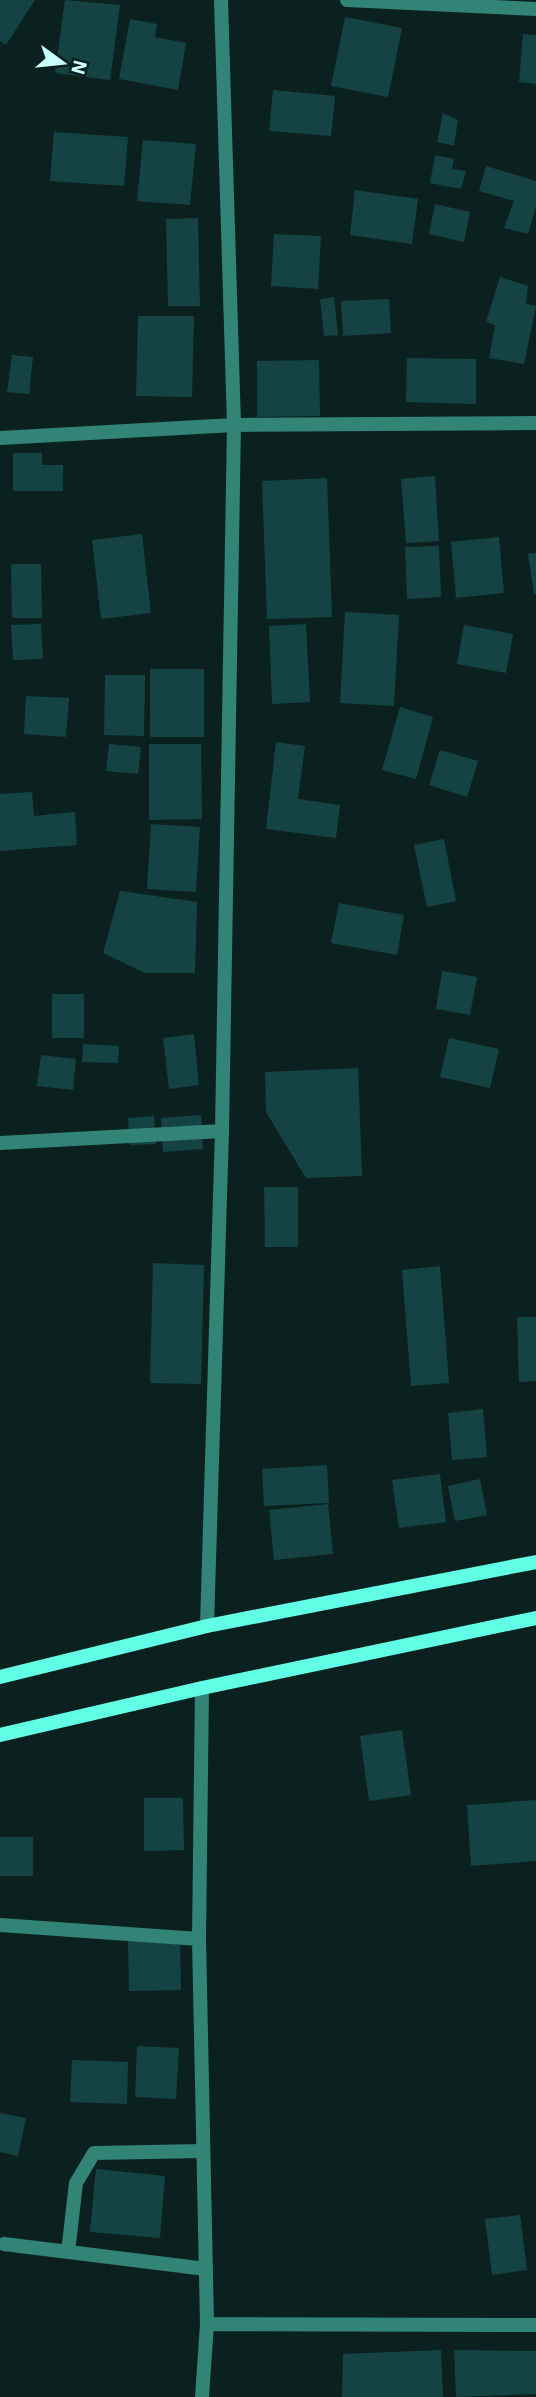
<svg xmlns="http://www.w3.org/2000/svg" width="536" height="2397" font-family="'IBM Plex Sans',sans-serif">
<rect width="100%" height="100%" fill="#0b2120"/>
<path fill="#154343" d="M0 0H35L6 45 0 41Z
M65 0 120 5 110 80 55 73Z
M345 17 402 28 388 97 331 86Z
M130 19 157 24 155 37 186 43 178 90 119 79Z
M523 34 536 35V84L519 82Z
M273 90 335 96 331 136 269 131Z
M443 113 458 120 454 146 437 142Z
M54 132 128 137 124 186 50 181Z
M143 140 196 144 190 205 137 201Z
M435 155 454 159 452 169 466 171 461 189 430 183Z
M486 166 536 181V207L528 234 504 228 514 201 479 191Z
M355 190 418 199 412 244 350 235Z
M435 204 470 212 464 242 429 234Z
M198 218 200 306H168L166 219Z
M274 234 321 236 318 289 271 286Z
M500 277 528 286 526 304 536 306 524 364 489 358 495 325 486 322Z
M334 297 338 335 324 336 320 299Z
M389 299 391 333 343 336 341 301Z
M138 316H194L192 397 136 396Z
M12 355 33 357 29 394 7 392Z
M407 358 476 359V404L406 402Z
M319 360 320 416 257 417V361Z
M13 453H42V465H63V491H13Z
M435 476 439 541 406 543 401 479Z
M327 478 332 617 267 619 262 481Z
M142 534 151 613 101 619 92 540Z
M499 537 504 593 456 598 451 542Z
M439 546 441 597 407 599 405 547Z
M536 553V594H534L528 554Z
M11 564H41L42 618H12Z
M345 612 399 615 394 706 340 703Z
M41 624 43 659 13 660 11 625Z
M306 624 310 702 272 704 269 626Z
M464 625 513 634 506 673 457 664Z
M150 669H204V737H150Z
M105 675H145L144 736 104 735Z
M26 696 69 698 66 737 24 734Z
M400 707 433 717 416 779 382 770Z
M276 742 305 746 298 799 340 805 336 838 266 829Z
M109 744 141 747 138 774 106 771Z
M149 744H201L202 819 149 820Z
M440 750 478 761 467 797 429 785Z
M32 792 34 816 75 812 77 845 0 851V794Z
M151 824 200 827 196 892 147 889Z
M444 839 456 901 427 907 414 845Z
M120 891 197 902 195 973H145L103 953Z
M339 903 404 915 397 955 331 943Z
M442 971 477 977 470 1015 436 1009Z
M52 994H84V1038H52Z
M194 1034 199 1085 169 1089 163 1038Z
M449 1038 499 1049 490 1088 440 1077Z
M83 1044 119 1046 118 1063 82 1062Z
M41 1055 76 1059 73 1090 37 1086Z
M358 1068 362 1176 306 1178 266 1112 265 1072Z
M201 1115 203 1149 163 1152 161 1118Z
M154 1116 156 1144 130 1145 128 1118Z
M264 1187H298V1247H265Z
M153 1263 204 1265 201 1384 150 1383Z
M440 1266 449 1383 411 1386 402 1270Z
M517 1317H536V1381L519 1382Z
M483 1409 487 1457 452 1460 448 1413Z
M327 1465 329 1503 264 1506 262 1469Z
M440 1474 446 1522 399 1528 392 1480Z
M480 1479 487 1515 455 1521 448 1486Z
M328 1504 333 1554 274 1560 269 1510Z
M402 1730 411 1795 369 1801 360 1736Z
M144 1798H183L184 1850 144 1851Z
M536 1800V1861L471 1866 467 1805Z
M0 1837H33V1876H0Z
M180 1940 181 1990 129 1991 128 1941Z
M137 2046 179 2048 176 2099 135 2097Z
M72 2060 128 2062 127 2104 70 2102Z
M0 2113 26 2118 18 2156 0 2152Z
M96 2169 165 2176 160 2238 90 2232Z
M520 2215 527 2270 492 2275 485 2219Z
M441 2350 443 2397H342L343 2354Z
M454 2350 536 2351V2394L456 2397Z"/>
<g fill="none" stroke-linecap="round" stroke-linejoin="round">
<path stroke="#328477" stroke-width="14" d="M4 2244 206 2269
M68 2252 76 2183 94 2153 203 2151"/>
<path stroke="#328477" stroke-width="14" d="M347 0 536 9
M0 438 234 425 536 423
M0 1143 222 1131
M207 1626 222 1131 234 425 221 0
M202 1688 199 1939 207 2324 202 2397
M0 1925 199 1939
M207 2324 536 2325"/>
<path stroke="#61ffe5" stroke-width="14" d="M0 1677 207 1626 536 1562
M0 1735 202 1688 536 1618"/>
</g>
<g transform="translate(63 63) rotate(105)" stroke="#0b2120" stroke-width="5" paint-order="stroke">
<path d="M0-5L12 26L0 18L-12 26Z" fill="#cafffb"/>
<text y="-10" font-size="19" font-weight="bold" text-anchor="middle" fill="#cafffb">N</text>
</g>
</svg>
